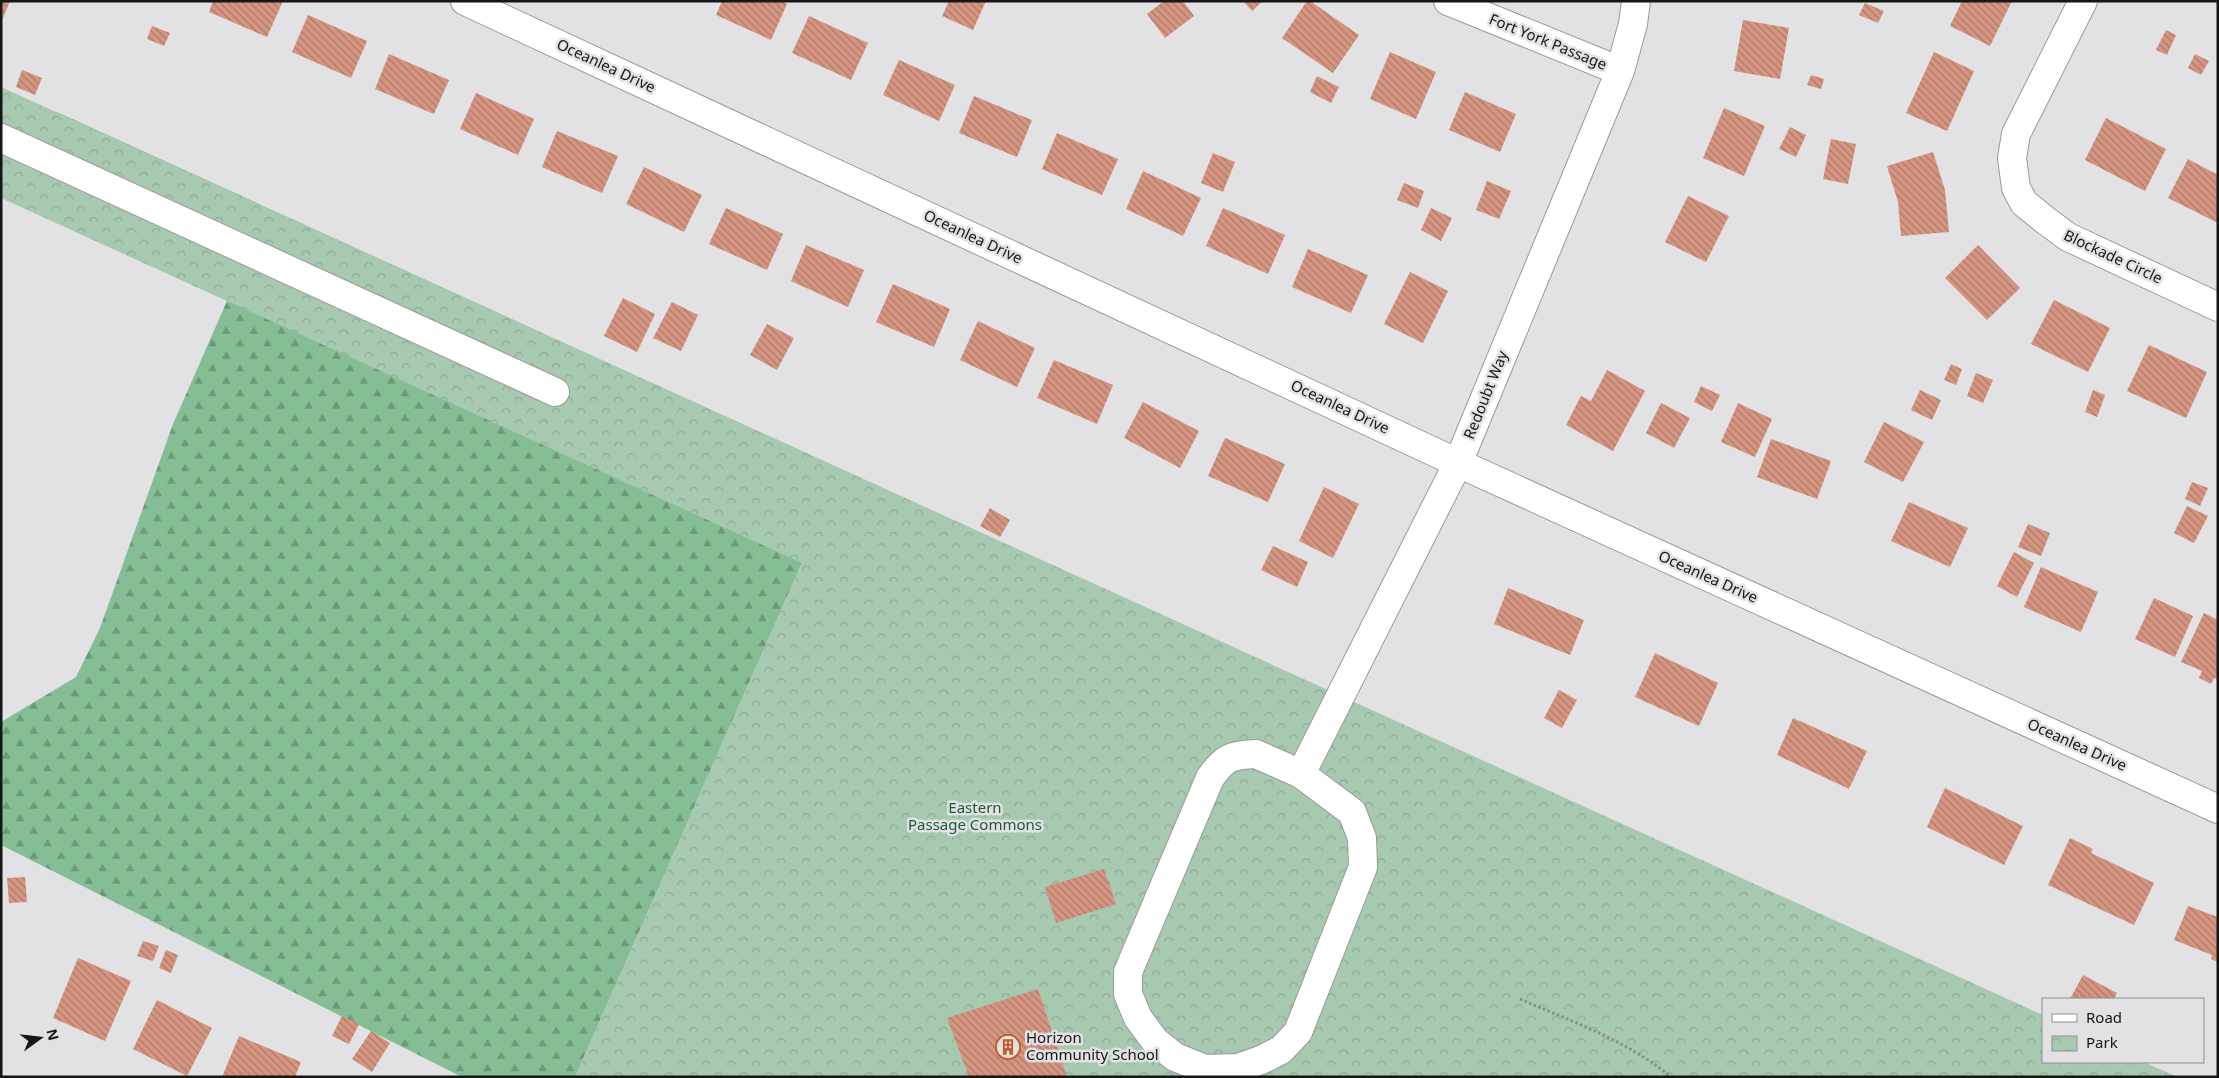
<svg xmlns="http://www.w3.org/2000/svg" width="2219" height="1078" font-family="'Noto Sans',sans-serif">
<defs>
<pattern id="forest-firs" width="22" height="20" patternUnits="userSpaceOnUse" patternTransform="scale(1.25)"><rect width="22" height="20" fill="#85be95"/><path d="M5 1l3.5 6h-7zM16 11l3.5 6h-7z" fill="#6c9979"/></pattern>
<pattern id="park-crowns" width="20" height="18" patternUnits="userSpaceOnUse" patternTransform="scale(1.25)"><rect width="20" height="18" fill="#a6c9af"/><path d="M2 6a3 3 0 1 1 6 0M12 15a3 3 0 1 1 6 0" fill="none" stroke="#8eac96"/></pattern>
<pattern id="building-back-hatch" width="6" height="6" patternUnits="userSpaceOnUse" patternTransform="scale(1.25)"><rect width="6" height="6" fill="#d69581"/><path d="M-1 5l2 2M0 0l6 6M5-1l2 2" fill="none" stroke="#ad7969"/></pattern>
</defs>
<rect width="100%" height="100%" fill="#e2e2e4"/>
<path fill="url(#forest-firs)" d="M57 112 808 454 802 563 575 1077H462L1 845V722L76 677 100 628 173 424 227 301Z"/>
<path fill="url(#park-crowns)" d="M1 87 2043 1015V1062H2144L2177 1077H575L802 563 1 198Z"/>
<path fill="url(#building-back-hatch)" d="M1 1H10L1 23Z
M213 1H283L267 37 209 12Z
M722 1H782L787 4 771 40 716 15Z
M949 1H986L973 30 942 16Z
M1164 1H1183L1194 16 1165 38 1147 14Z
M1243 1H1263L1252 11Z
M1307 1H1310L1359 35 1333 73 1282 38Z
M1962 1H2012L1990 46 1950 26Z
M1865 3 1884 11 1878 23 1859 15Z
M308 15 367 41 351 78 292 52Z
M809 16 868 43 851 80 792 53Z
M1743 20 1789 28 1780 79 1734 71Z
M152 26 170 33 164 46 147 39Z
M2166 30 2176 35 2167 55 2156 50Z
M1390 52 1436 72 1416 119 1370 99Z
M1934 52 1974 71 1947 131 1906 113Z
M389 54 449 80 434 114 375 89Z
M2195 54 2209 61 2201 75 2188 68Z
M899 60 955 85 939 121 883 95Z
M22 70 42 78 35 95 16 87Z
M1811 75 1824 79 1821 89 1807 85Z
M1317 76 1339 87 1331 103 1310 92Z
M1465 92 1516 114 1500 152 1449 130Z
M476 93 534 119 518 155 460 129Z
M974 96 1032 120 1017 157 959 133Z
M1724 108 1765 126 1744 176 1703 158Z
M2106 118 2166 149 2145 191 2085 160Z
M1790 127 1806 135 1796 157 1779 149Z
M557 131 618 156 602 193 542 167Z
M1057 133 1118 159 1102 195 1042 169Z
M1831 139 1856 144 1848 184 1823 179Z
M1933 152 1945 190 1949 232 1901 236 1898 202 1887 166Z
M1213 153 1235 162 1223 192 1201 183Z
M2188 159 2218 175V223L2168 198Z
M644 167 702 195 684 232 626 204Z
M1143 171 1201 198 1183 236 1126 209Z
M1487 181 1511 191 1499 219 1476 210Z
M1404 183 1424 191 1418 208 1397 200Z
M1688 196 1729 216 1706 262 1665 242Z
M726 208 783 234 767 270 709 244Z
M1223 208 1285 235 1268 274 1206 246Z
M1431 208 1452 218 1441 241 1421 230Z
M806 245 864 270 848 307 791 281Z
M1978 245 2020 288 1987 320 1945 278Z
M1308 249 1368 275 1351 313 1292 287Z
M1410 272 1448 291 1423 343 1384 324Z
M893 284 950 309 934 347 876 322Z
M623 298 655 314 637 352 604 336Z
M2054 300 2110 328 2088 372 2031 344Z
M672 302 698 315 681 351 653 338Z
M978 321 1035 348 1017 387 960 360Z
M767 324 794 338 777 370 750 355Z
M2149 345 2207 372 2186 418 2127 391Z
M1054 360 1113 385 1097 424 1037 398Z
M1951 364 1962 369 1956 385 1944 380Z
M1607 370 1645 391 1613 451 1566 425 1581 396 1591 401Z
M1976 373 1993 380 1983 403 1967 396Z
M1701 386 1720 395 1712 411 1694 402Z
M1920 390 1941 400 1932 420 1911 410Z
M2093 390 2105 395 2097 417 2085 412Z
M1143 402 1199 431 1180 468 1124 438Z
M1661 403 1690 418 1674 448 1646 433Z
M1738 403 1772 419 1755 457 1721 442Z
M1884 422 1924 442 1903 482 1864 462Z
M1225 438 1285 464 1268 502 1208 476Z
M1771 439 1831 461 1817 499 1757 477Z
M2192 482 2208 488 2200 506 2185 499Z
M1324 487 1359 504 1333 558 1299 541Z
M1909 502 1968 528 1950 567 1891 541Z
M2187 506 2208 516 2194 543 2174 533Z
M990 508 1010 520 1000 537 980 526Z
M2028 524 2050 533 2041 556 2018 547Z
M1273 546 1308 562 1297 587 1261 570Z
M2014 552 2034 563 2017 597 1997 586Z
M2041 567 2098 592 2081 632 2024 607Z
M1508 588 1584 620 1570 655 1494 624Z
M2154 598 2193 616 2175 657 2135 639Z
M2204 613 2218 620V679L2214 678 2211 684 2199 678 2202 671 2181 662Z
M1655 653 1718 683 1699 726 1635 697Z
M1559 690 1577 700 1562 728 1544 718Z
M1793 718 1867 751 1849 789 1777 755Z
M1945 788 2023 826 2004 865 1927 827Z
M2070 838 2093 849 2091 853 2154 883 2134 925 2048 885Z
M1104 869 1116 904 1056 923 1045 887Z
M25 877 27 902 9 903 7 878Z
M2188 906 2218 917V962L2211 959 2212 955 2174 940Z
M143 941 159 946 153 961 137 956Z
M166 950 178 955 171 973 159 968Z
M78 958 131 981 105 1041 53 1018Z
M2083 975 2117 993 2114 999H2070Z
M1038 989 1067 1077H969L947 1018Z
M157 1000 212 1028 187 1076 133 1049Z
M342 1016 359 1024 349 1044 332 1036Z
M371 1031 390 1043 372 1072 352 1059Z
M239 1036 301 1062 295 1077H222Z"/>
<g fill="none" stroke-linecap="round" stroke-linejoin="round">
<defs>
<path id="minor" d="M465 1 1458 463 2218 809
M1448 1 1620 71
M2083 1 2016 134 2012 158 2016 188 2024 203 2045 220 2068 237 2218 307
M1 138 555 392
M1256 754 1301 774 1352 812 1362 838 1363 867 1298 1032 1281 1050 1261 1060 1238 1068 1205 1069 1175 1057 1155 1041 1138 1018 1128 994V972L1210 778C1225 757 1231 755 1256 754Z
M1301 774 1458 463 1620 71 1633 24 1636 1"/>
</defs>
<use href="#minor" stroke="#99999b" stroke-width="30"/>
<path stroke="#8c8c8d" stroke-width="3" stroke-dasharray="2.5 2.5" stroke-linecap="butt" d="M1520 999C1571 1021 1628 1041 1671 1077"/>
<use href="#minor" stroke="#fff" stroke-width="28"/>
</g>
<defs>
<symbol id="building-ring" viewBox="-11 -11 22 22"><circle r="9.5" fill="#e2e2e4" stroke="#c25e29" stroke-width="1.5"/><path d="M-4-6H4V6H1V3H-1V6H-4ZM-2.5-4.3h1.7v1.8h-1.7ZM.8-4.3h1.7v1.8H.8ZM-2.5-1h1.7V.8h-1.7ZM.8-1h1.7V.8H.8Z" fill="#c25e29"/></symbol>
</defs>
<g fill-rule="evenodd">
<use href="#building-ring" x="994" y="1033" width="28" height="28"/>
</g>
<g text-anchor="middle" stroke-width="5" stroke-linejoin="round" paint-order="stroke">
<g font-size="15" fill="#161617" stroke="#e2e2e4">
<text transform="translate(1548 42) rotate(22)" y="5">Fort York Passage</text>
<text transform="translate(606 66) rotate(25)" y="5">Oceanlea Drive</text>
<text transform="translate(973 237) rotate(25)" y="5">Oceanlea Drive</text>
<text transform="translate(2113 257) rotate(25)" y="5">Blockade Circle</text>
<text transform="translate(1486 395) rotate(-68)" y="5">Redoubt Way</text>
<text transform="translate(1340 407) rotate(25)" y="5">Oceanlea Drive</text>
<text transform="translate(1708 577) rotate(24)" y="5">Oceanlea Drive</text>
<text transform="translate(2077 745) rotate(24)" y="5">Oceanlea Drive</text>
</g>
<g font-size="15" fill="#195932" stroke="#e2e2e4">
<text x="975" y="813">Eastern<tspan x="975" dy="17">Passage Commons</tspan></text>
</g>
<g font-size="15" fill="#161617" stroke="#e2e2e4" text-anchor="start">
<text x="1026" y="1043">Horizon<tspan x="1026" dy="17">Community School</tspan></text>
</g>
</g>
<rect width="2219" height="1078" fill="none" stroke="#161617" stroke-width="5"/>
<rect x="2042" y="998" width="162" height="65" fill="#e2e2e4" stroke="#909092"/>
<rect x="2052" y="1014" width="25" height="8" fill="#ffffff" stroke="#909092"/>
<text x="2086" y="1023" font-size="15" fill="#161617">Road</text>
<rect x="2052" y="1036" width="25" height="15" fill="url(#park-crowns)" stroke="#909092"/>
<text x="2086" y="1048" font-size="15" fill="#161617">Park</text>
<g transform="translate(40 1038) rotate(75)" stroke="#e2e2e4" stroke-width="4" paint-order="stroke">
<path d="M0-4L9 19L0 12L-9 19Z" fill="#161617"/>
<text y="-8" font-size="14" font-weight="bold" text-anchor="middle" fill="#161617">N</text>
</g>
</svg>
